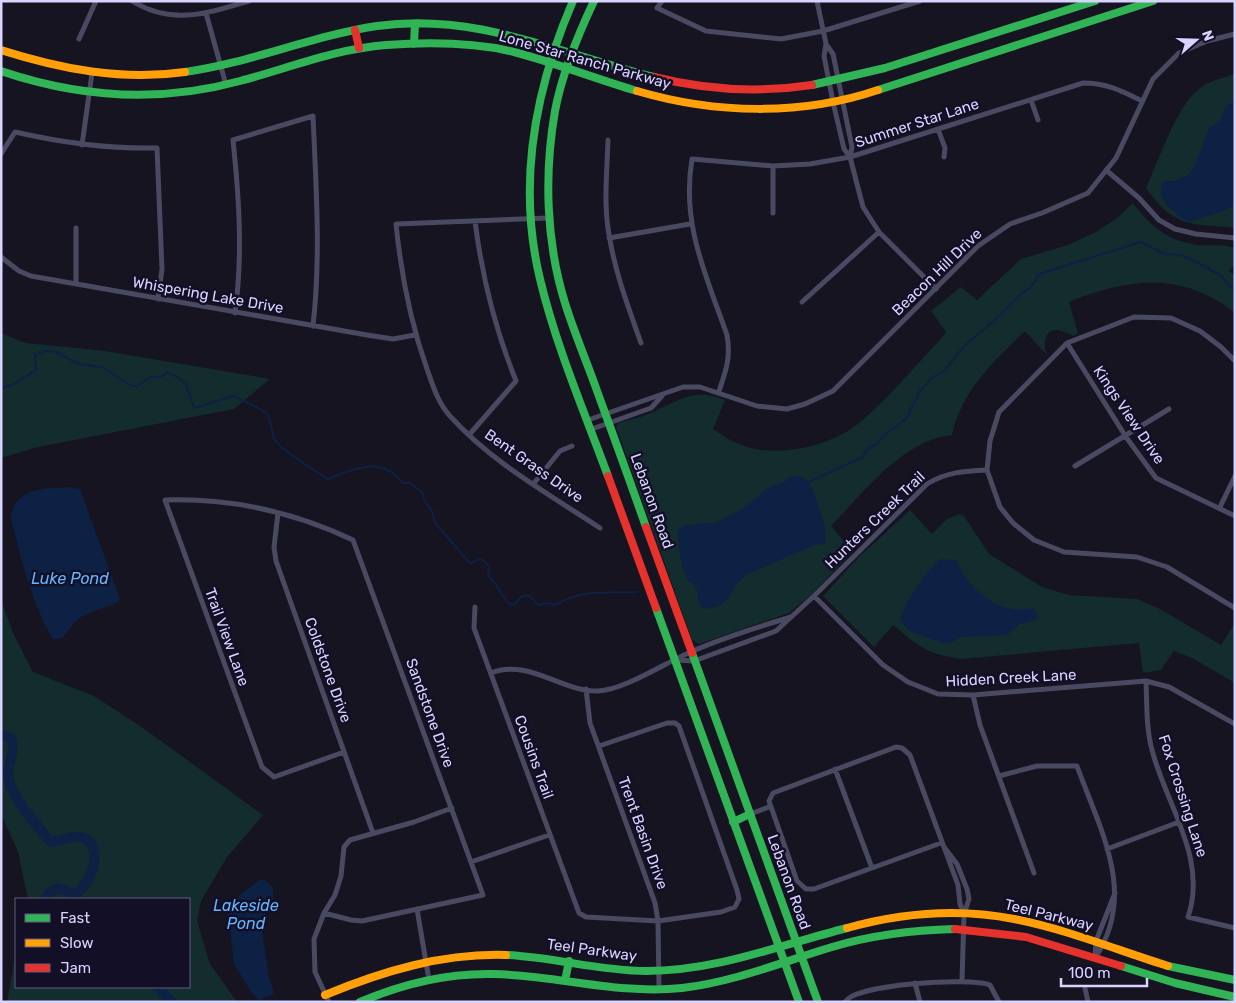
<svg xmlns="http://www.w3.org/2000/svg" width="1236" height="1003" font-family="Rubik,sans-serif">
<rect width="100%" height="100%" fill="#161421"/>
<path fill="#132c2d" d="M1235 74V228C1190 223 1175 229 1146 188 1158 162 1177 105 1199 89 1209 81 1222 78 1235 74Z
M1133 203C1150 226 1170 243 1200 245 1211 246 1224 244 1235 248V264L1229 271 1235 276V313C1183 271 1128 278 1069 302L1078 333 1073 336C1064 330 1046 325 1045 342 1044 346 1046 350 1046 354L1025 331C993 362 962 390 952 435 904 439 863 493 831 526L853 552 810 596 789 613 699 644 692 640 616 427 618 423C632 419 647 416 659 409 685 397 696 389 725 400L713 429C723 436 734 443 747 447 782 457 831 446 859 423 888 399 913 368 939 341L946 332 931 311 961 287 977 300 1021 259 1068 245 1096 232 1116 219Z
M1 333 25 343 105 351 270 379 234 409 38 447 1 458Z
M910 510 932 534 947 519 959 514 964 516 989 554 1042 587 1069 595 1137 599 1160 609 1221 645 1235 623V683L1192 658 1174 651 1161 670 1143 673 1139 643 961 659C927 654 918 646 893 625L874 647 823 596 859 557Z
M1 600 13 633 33 672 94 696 143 728 263 815 227 857 201 901 197 921 210 964 237 1002H7L16 952V987H189V899H28L18 852 1 814Z"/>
<path fill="#0d2144" d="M1235 100V204L1224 211 1188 222C1175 213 1153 199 1164 181H1174L1187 176 1194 168 1209 128 1220 121 1225 108Z
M800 476C803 478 807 480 809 484 816 493 829 534 825 544L814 545 748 574C729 587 732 608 704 609 696 604 700 596 696 588 695 584 691 583 688 580 682 571 677 541 678 530L684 526 702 523H716L744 508 766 489 786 481 789 477Z
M71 487 80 489 120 599 117 603C105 608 86 612 76 621 67 628 68 640 53 639 34 608 18 552 11 516 17 486 47 489 71 487Z
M940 559 956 560C968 588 999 617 1032 608L1037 613 1036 620 1019 624 1007 635 960 637 952 642 942 643 909 631 900 619C909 596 923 575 940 559Z
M259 880H265L273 888V907L265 915 261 924 269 977 274 992 272 995 259 1000 252 993 234 964 228 910 240 895Z"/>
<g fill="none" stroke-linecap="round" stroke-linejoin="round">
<path stroke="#0d2144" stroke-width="2" d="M1 389 14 384 36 370 35 355 45 351 56 352 79 364 102 367 132 386H138L150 377H161L167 373C188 379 187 388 194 408L233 396C237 397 265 411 267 414 272 421 271 432 275 440 280 450 317 472 328 479 355 468 382 456 403 483H410L422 492 425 502 432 511 435 523 470 563 481 559 489 566 488 576 492 579 508 603 514 605 522 596H530L538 605 549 603 555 605C582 589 606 593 637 592
M806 483 863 457 868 448 877 444 884 435 906 419 920 391 932 378 945 370 966 344 995 320 1020 295 1031 287 1039 274 1141 242 1162 253 1184 256 1200 264 1220 275 1235 291"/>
<path stroke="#0d2144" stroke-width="10" d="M1 735 11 738C16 751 9 760 8 773 8 795 37 825 51 842 59 841 71 836 79 837 107 841 92 885 75 894L58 888 48 894 46 899
M157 987 172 1002"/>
<path stroke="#4a4962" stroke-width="5" d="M132 1C172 26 208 13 249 1
M662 1 657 8 706 31 781 39 823 31 920 1
M817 1 826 44 824 56 833 102 844 149 850 157 863 207 879 232 936 289
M206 13 226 85
M79 39 96 1
M826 44 833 54 852 147 850 157
M1031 100 1038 120
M938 129 945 148 944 157
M608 140C607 173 603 207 610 240 616 275 629 309 641 343
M82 145 92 73
M1 154 15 132C63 143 108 149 157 148L162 269 158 299
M773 166V213
M1106 170 1139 198 1159 220 1175 229 1196 234 1235 238
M549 218 396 224C401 274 410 321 427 369 433 386 438 403 450 416 491 462 549 494 600 528
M76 228V284
M609 238 690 224
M1 257 19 271 31 276 367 335 393 339 415 335
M802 302 879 232
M235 313C243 255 239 197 233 140L313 116C316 186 321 256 313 326
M1067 343 1126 437 1156 478 1235 516
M1235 361 1221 347 1200 331 1171 318 1134 317 1067 343 999 412 990 441 987 470 1000 507 1013 523 1034 540 1064 552 1137 557 1167 567 1235 608
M719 391C726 371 731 357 727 335 706 275 681 224 692 159L773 166 810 164 850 157 1083 83C1107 83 1122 91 1142 101
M588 420 683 387H700L757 406 787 409 805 404 833 391 978 246 1010 224 1042 213 1088 193 1116 158 1153 79 1179 53 1207 41 1235 34
M592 429 651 408 662 396
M469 435 516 381C495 329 482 277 475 221
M1075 466 1169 409
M534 483 560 451 572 446
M1220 507 1235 476
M278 513 274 547 276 561 373 833
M814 596 883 665 908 682 938 694 973 695 1146 681 1169 687 1235 724
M475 607 474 628 579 913 586 917 658 921 721 912 735 907 739 899 737 890 679 726 675 723H667L599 746
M676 660 694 661 776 631 814 596 927 484C946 472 965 471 987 470
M491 673C528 658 562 692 598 691 625 690 668 661 693 651 724 637 758 627 791 617
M1146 681C1147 704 1146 728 1152 750 1166 805 1208 858 1188 917L1235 928
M586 689 590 723 655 903 658 921 659 989
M973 695 980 725 1034 873
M835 769 872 868
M999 776 1037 766H1077C1100 830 1138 894 1095 958
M750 814 769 807
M941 843 814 889H806L797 881 769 801 773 793 896 747 902 748 910 755 958 885 960 904 964 914
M944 847 957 864 967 889 969 899 964 914 962 981
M1107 849 1179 822
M471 862 549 835
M417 909 429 980
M324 913 351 920 362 921 483 895 353 540C294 512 229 498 165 500L262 767 274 777 344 752
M1095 956 1096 941 1115 893
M915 983 920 1002
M1085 988 1088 1002
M329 1002 315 972 314 939 324 913 335 895 341 876 344 847 350 840 414 822 452 808
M845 1002C855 984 970 977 990 985L999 1002"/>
<path stroke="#30b455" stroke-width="8" d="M573 1C535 89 517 184 540 279 556 346 584 411 608 476
M594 1C577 37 562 73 555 111 544 174 546 242 565 303 574 332 586 360 596 388 613 435 630 481 646 527
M414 44 415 24
M1 71C78 97 160 103 240 81 289 68 335 49 386 45 428 42 473 42 514 52 556 63 596 79 637 91
M185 72C250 63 311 36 377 26 478 12 560 54 654 77
M812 85 885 68 1095 1
M878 90 1153 1
M656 608 799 1002
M692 653 818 1002
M733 822 750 814
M506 955C553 957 599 971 646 971 717 971 780 945 847 928
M1121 966 1175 983 1235 997
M1168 966 1235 980
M565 981 569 961
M360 1002C402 984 446 973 493 974 556 975 618 995 682 988 734 982 782 962 832 947 872 935 913 930 955 929"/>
<path stroke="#ff9f0a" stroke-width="8" d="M1 50C61 69 122 81 185 72
M637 91C715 114 801 116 878 90
M847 928C901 913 958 908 1014 919 1066 929 1117 950 1168 966
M325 995C383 971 443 953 506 955"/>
<path stroke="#e5322d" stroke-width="8" d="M355 30 359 48
M654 77C706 90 759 93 812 85
M608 476 656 608
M646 527 692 653
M955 929 1026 937 1121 966"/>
</g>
<g text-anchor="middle" stroke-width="5" stroke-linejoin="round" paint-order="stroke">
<g font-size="15" fill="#d9d4ff" stroke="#130f26">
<text transform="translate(585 60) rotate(16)" y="5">Lone Star Ranch Parkway</text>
<text transform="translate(917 123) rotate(-18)" y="5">Summer Star Lane</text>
<text transform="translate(937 272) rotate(-44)" y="5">Beacon Hill Drive</text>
<text transform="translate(208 295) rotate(10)" y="5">Whispering Lake Drive</text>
<text transform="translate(1129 415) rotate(56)" y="5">Kings View Drive</text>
<text transform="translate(534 466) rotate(35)" y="5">Bent Grass Drive</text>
<text transform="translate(652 501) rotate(70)" y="5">Lebanon Road</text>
<text transform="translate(875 520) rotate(-44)" y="5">Hunters Creek Trail</text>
<text transform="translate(227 637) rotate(70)" y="5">Trail View Lane</text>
<text transform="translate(328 670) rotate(70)" y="5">Coldstone Drive</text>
<text transform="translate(1011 678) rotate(-3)" y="5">Hidden Creek Lane</text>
<text transform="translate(430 713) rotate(70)" y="5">Sandstone Drive</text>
<text transform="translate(534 757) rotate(70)" y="5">Cousins Trail</text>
<text transform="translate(1183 796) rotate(72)" y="5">Fox Crossing Lane</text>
<text transform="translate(643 833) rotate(70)" y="5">Trent Basin Drive</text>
<text transform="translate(789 882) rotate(70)" y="5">Lebanon Road</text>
<text transform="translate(1049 915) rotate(14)" y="5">Teel Parkway</text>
<text transform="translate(592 950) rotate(8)" y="5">Teel Parkway</text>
</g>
<g font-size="16" font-style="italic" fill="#62b6ff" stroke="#130f26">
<text x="70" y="584">Luke Pond</text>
<text x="246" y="911">Lakeside<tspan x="246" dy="18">Pond</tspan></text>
</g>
</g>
<rect width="1236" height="1003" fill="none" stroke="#d9d4ff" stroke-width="5"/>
<rect x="15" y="898" width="175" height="90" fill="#130f26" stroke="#625e7d"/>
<rect x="25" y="914" width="25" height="8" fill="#30b455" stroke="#625e7d"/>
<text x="60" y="923" font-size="15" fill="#d9d4ff">Fast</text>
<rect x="25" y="939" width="25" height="8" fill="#ff9f0a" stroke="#625e7d"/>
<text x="60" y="948" font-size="15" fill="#d9d4ff">Slow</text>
<rect x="25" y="964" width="25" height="8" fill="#e5322d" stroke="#625e7d"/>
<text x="60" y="973" font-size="15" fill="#d9d4ff">Jam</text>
<g transform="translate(1196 40) rotate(70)" stroke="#130f26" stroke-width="4" paint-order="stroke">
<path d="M0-4L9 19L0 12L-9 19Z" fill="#d9d4ff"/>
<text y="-8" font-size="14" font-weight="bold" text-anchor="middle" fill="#d9d4ff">N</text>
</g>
<path d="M1061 978v8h86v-8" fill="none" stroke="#d9d4ff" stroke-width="2.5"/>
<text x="1068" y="978" font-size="15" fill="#d9d4ff" stroke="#130f26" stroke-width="4" paint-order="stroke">100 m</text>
</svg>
